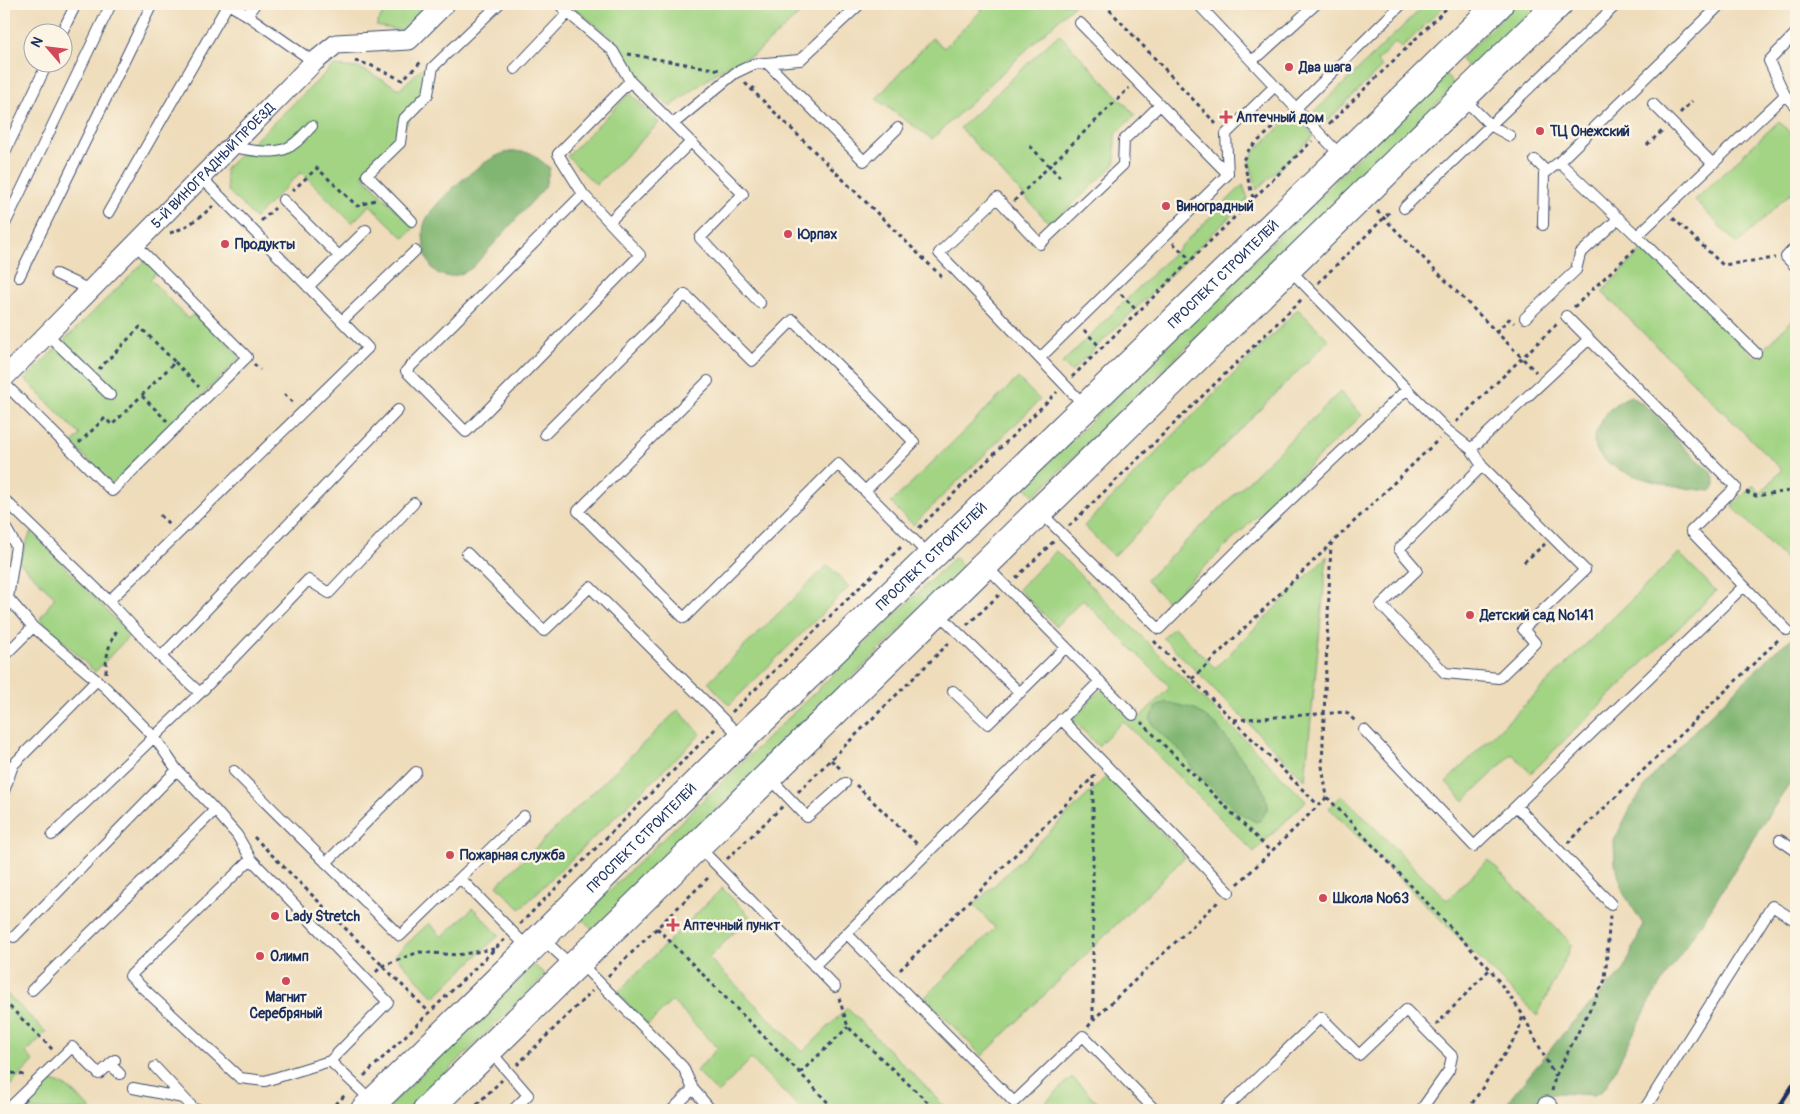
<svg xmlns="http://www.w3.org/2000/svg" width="1800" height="1114" font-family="Pangolin,sans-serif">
<rect width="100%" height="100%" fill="#fcf5e5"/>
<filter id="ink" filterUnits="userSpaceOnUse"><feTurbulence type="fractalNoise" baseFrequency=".02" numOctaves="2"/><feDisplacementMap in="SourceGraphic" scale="10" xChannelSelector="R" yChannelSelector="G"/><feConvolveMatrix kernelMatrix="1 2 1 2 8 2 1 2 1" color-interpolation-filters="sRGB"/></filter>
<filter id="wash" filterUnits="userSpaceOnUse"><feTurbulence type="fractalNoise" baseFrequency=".0096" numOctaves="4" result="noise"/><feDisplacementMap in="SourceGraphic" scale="20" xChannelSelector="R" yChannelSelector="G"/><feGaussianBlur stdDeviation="1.12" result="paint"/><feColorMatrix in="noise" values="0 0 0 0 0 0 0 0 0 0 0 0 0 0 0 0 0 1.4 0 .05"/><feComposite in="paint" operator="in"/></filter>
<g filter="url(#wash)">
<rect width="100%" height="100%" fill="#eedcba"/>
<path fill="#a2d484" stroke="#5e8271" d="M388 4H436L409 32 376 26Z
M568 4H811L755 54 723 68 670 107 628 71 614 39Z
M988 4H1075L932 139 876 99 932 38 944 48Z
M1426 4H1446L1402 48 1395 42 1377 61 1382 67 1323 125 1312 114Z
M1516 4H1541L1472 71 1460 59Z
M1059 34 1135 115 1115 135V164L1051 225 960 128Z
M333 66 360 68 400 89 422 68 429 75 425 92 397 140 362 175 414 228 404 238 370 205 352 223 301 172 255 218 228 191 225 169Z
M1444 73 1455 86 1034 496 1025 486Z
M630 93 659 123 596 185 567 156Z
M1294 114 1314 135 1257 190 1249 161 1254 152Z
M1779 121 1796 140V188L1737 244 1695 200Z
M1243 185 1248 199 1071 372 1062 363Z
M1644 248 1755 358 1796 316V570L1732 506 1753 485 1761 493 1782 470 1602 292Z
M146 260 157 271 150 279 188 319 196 311 241 357 112 484 72 444 80 435 25 379Z
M1298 309 1329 340 1114 556 1084 526Z
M1018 378 1040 400 913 525 891 503Z
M1340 392 1362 415 1168 602 1146 580Z
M31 531 130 635 95 672 40 619 55 597 19 562Z
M1056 551 1306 801 1254 852 1123 721 1098 746 1072 719 1102 689 1135 722 1170 687 1083 600 1056 626 1018 589Z
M1679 553 1716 591 1531 773 1512 754 1464 801 1446 782Z
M1327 556 1305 780 1163 638 1174 627 1215 668Z
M955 557 965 567 593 930 581 918Z
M828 565 849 587 729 705 708 682Z
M678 710 701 734 520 909 497 885Z
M1107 776 1185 857 982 1056 925 997 995 928 974 905Z
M1342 795 1447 900 1488 860 1572 944 1537 1016 1329 808Z
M722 888 750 916 709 958 803 1052 847 1008 949 1110H802L751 1059 718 1093 696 1071 718 1048 672 1001 648 1025 617 993Z
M473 908 499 935 434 997 395 955 429 923 442 937Z
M534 965 546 975 408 1110H385Z
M4 991 46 1032 26 1053 34 1061 4 1092Z
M1072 1077 1105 1110H1038Z
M46 1080C68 1083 76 1095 92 1110H22L21 1108 26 1099Z"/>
<path fill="#81b672" stroke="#4e7268" d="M514 151 531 153 550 168 545 187 472 268C448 283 430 278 425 249 423 240 422 231 425 222 433 202 479 163 499 155 503 153 509 152 514 151Z
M1631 396C1655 410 1669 433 1689 452 1697 460 1709 467 1714 477 1716 483 1715 487 1711 491 1683 489 1608 477 1596 449 1592 441 1595 434 1599 427 1607 410 1613 403 1631 396Z
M1796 635V775L1759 829 1712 907 1654 994 1607 1085 1603 1090 1594 1095 1561 1093 1540 1096 1529 1110H1501L1571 1024 1624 970 1643 924 1624 894 1615 864 1614 841 1631 807 1652 777 1693 732 1774 652Z
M1166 702 1195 709 1217 726 1252 772 1261 785 1268 804 1267 810 1261 820 1256 822 1238 812 1194 771 1183 753 1157 730 1152 724 1150 718 1156 707Z"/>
</g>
<g filter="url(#ink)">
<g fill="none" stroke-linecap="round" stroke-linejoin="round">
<defs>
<path id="service" d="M228 4 247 15 314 62
M559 4 568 13 613 51 630 81 673 124
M247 15 255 4
M1080 23 1228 174
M62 32 76 4
M1251 60 1260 55 1316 4
M767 63 864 161 898 128
M515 69 568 13
M1275 86 1341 156
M1785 95 1796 107
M1463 98 1490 125 1510 136
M1653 104 1713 164
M1296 108 1402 4
M691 142 743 194 700 238 760 303
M230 147C246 149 268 155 285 149 296 145 304 134 312 126
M4 154 48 62
M1535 160 1547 172
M1559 162 1637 236 1785 95 1769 61 1796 33
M583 194 406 371 466 432 640 255 583 194 558 154 630 81
M283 200 339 256
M1404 208 1617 4
M108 213 228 4
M412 221 367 175 400 143 403 120 428 94 433 67 499 4
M610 221 691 142 673 124 735 73 754 64 800 60 860 4
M1543 225 1544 174 1559 162 1721 4
M4 226 111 4
M1637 236 1756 353
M1796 246 1786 257 1796 267
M1289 269 1448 431 1471 449 1482 466 1399 549 1417 570 1381 605 1445 673 1499 678 1535 643 1523 629 1585 570 1482 466
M56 274 90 290
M19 277 152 4
M308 287 366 230
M1566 316 1736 487 1691 531 1744 586 1516 806 1611 904
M1525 318 1576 270 1580 254 1619 218
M342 321 415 251
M47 334 110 395
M1040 358 1228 174 1226 134 1275 86 1198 4
M708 381 578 511 684 618 838 464 931 557
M4 383 112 491 247 357 135 244
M1086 407 939 253 997 198 1040 244 1123 165 1124 140 1160 105
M545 434 685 294 752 361 793 320 914 442 865 491
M1471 449 1589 339
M4 499 109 601 161 657 200 693 308 580 329 593 414 503
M1040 512 1159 629 1240 548 1407 389
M4 525 16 546 8 598 33 627 106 688 155 738 177 770 215 810 237 835 251 859 388 1002 330 1061 265 1081 240 1078 130 976 251 859
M467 553 544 631 590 587 742 738
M985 565 1133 715
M1744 586 1787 630
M109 601 368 348 201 177
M937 612 1020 693
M4 656 33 627
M161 657 398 410
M953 691 988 724 1066 647
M1061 719 1229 892
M1364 730 1474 846 1516 806
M234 771 400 936 524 816
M769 777 807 817 845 783
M4 791 13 765 97 680
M52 835 200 693
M1780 840 1796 851
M698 846 835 987
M326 863 416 772
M460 878 529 949
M847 934 1014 1102 1083 1036 1155 1110
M14 937 177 770
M543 939 573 967
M580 963 683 1067 693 1089 711 1110
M814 966 1100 681
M32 990 215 810
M490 1051 528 1095 513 1110
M330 1061 373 1102
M110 1064 120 1074
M155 1067 195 1110H201
M133 1088 183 1098
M7 1110 72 1047 99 1074 115 1060
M672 1110 693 1089
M1224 1110 1321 1017 1359 1055 1406 1010 1452 1056 1449 1070 1421 1110
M1644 1110 1772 906 1796 921"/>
<g id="minor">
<path id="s1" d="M4 378 314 62 336 44 409 40 445 4"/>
<path d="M1545 1110 1547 1106 1550 1110"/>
</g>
<g id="primary">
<path id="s2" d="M365 1110C494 987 617 860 745 736 997 493 1250 250 1499 4"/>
<path d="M427 1110 1558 4"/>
</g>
</defs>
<use href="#service" stroke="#3b496c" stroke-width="12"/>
<use href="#minor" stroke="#3b496c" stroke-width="21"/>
<use href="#primary" stroke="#3b496c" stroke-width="30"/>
<path stroke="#3b496c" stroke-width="3" stroke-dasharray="4 4" stroke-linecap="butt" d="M1104 4 1217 125
M628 54 720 70
M355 61 370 65 402 80 421 62
M745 83 943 278
M752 90 755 86
M1680 113 1692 101
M1329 124 1451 4
M1647 145 1663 130
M1030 146 1060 177
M292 191 317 168 357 206 375 200
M1253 198 1243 160 1250 148 1287 116
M1014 201 1129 88
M1377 211 1536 372
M1673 218 1723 265 1775 258
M261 221 275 208
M170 233C186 228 201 217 213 206
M1173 243 1191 260
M1318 283 1392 210
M1121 294 1138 312
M1574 307 1635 249
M1084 330 1101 348
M1496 332 1509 319 1514 323
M175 362 199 387
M254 364 260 370
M1072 377 1312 141
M284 394 294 404
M142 396 167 421
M1456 422 1557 324
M79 443 105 418 112 425 175 362 140 327 99 369
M1746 492 1756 496 1796 490
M160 515 171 526
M1069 526 1303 298
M919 528 1057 392
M1524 562 1545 544
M1016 578 1054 541
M967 625 999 595
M1154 641 1318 805
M106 673C106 656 108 644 118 629
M1192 679 1439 439
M732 712 903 545
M1234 720 1346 712 1356 722
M1141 722 1271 852
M831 760 843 771
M856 785 918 845
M798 792 950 642
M1327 797 1490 969 1523 1015 1555 1077
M254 837 429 1012
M1568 843 1779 639
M727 859 783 806
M1238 884 1327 797 1322 766 1331 543
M520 924 715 729
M657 928 800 1073 835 1110
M900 970 1097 773
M376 972 382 966 419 952 457 955 494 949
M608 976 710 876
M839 998 848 1027 936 1110
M4 1001 53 1050
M1093 1019V776
M1436 1025 1490 969
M1088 1027 1093 1020 1220 900
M517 1065 592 991
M4 1072 26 1075
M800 1073 848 1027
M364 1076 505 939
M1552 1091 1555 1077 1605 980 1610 915
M330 1110 347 1093
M471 1110 502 1080
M1468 1110 1518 1033 1523 1015"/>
<use href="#service" stroke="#fff" stroke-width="10"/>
<use href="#minor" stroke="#fff" stroke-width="19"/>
<use href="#primary" stroke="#fff" stroke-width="28"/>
<path stroke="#1b2f5e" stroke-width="4" d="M1777 1110 1796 1080"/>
</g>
</g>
<g fill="#d1495b" stroke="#fcf5e5" stroke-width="2">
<circle cx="1289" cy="67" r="5"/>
<path d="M1223.5 109.5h5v5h5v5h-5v5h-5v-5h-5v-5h5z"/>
<circle cx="1540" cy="131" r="5"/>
<circle cx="1166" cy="206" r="5"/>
<circle cx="788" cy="234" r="5"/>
<circle cx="225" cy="244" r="5"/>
<circle cx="1470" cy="615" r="5"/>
<circle cx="450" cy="855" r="5"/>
<circle cx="1323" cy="898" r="5"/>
<circle cx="275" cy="916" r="5"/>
<path d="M670.5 917.5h5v5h5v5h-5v5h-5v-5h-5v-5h5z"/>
<circle cx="260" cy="956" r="5"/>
<circle cx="286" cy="981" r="5"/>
</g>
<g text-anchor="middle" stroke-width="5" stroke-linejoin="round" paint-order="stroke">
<g font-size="14" font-weight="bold" fill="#1b2f5e" stroke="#fcf5e5" text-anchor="start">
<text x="1299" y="72">Два шага</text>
<text x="1236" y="122">Аптечный дом</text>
<text x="1550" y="136">ТЦ Онежский</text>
<text x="1176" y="211">Виноградный</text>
<text x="798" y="239">Юрпах</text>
<text x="235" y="249">Продукты</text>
<text x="1480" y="620">Детский сад №141</text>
<text x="460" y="860">Пожарная служба</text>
<text x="1333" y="903">Школа №63</text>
<text x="285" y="921">Lady Stretch</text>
<text x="683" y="930">Аптечный пункт</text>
<text x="270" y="961">Олимп</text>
<text x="286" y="1002" text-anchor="middle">Магнит<tspan x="286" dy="16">Серебряный</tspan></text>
</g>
<g font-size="14" fill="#1b2f5e" stroke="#fcf5e5">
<text dy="5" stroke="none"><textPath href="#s1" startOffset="298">5-Й ВИНОГРАДНЫЙ ПРОЕЗД</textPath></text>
<text dy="5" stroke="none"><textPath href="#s2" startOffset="1198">ПРОСПЕКТ СТРОИТЕЛЕЙ</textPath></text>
<text dy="5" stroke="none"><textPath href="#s2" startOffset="792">ПРОСПЕКТ СТРОИТЕЛЕЙ</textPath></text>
<text dy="5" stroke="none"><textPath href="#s2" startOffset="388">ПРОСПЕКТ СТРОИТЕЛЕЙ</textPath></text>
</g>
</g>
<rect width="1800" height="1114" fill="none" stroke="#fcf5e5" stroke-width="20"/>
<g transform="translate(48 48) rotate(298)"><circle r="24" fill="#fcf5e5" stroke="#a2a6af"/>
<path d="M0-4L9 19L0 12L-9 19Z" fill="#d1495b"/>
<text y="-8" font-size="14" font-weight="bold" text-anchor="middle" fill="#1b2f5e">N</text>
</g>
</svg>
